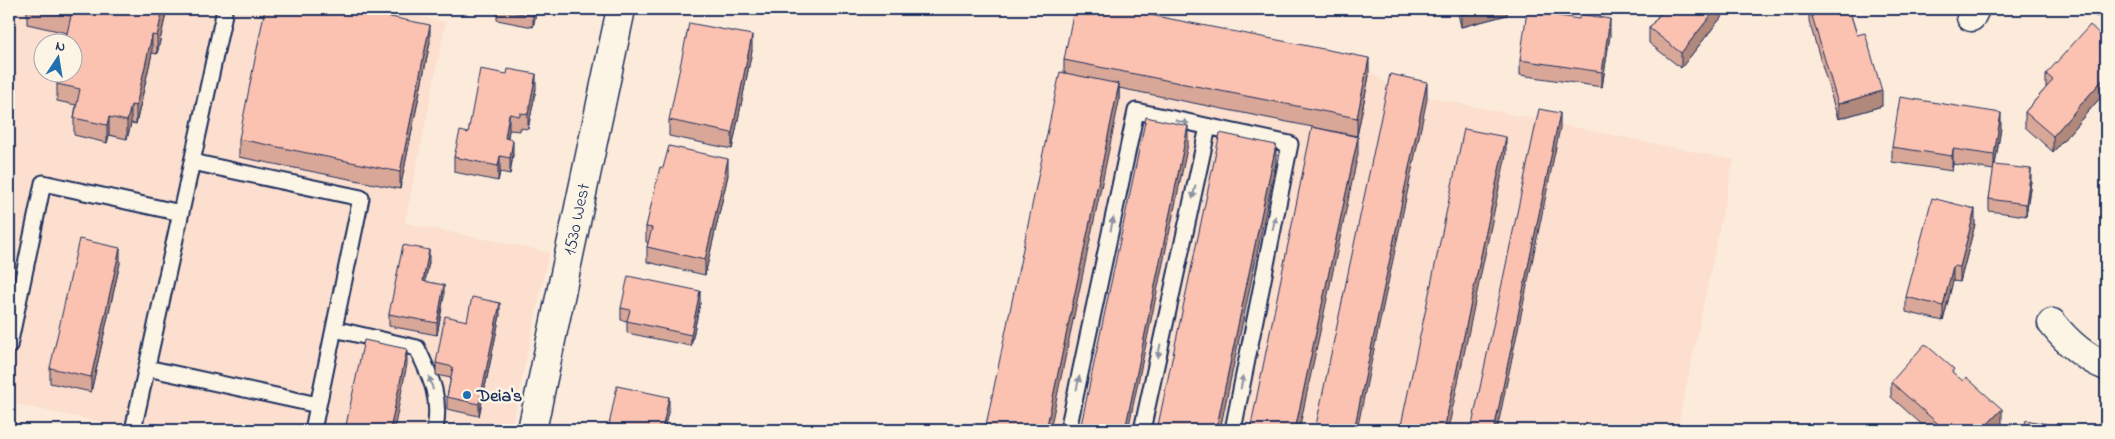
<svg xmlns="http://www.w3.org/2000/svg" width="2115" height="439" font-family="'Indie Flower',sans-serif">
<rect width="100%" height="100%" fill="#fcebdb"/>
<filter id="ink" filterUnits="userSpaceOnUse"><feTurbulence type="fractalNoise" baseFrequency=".02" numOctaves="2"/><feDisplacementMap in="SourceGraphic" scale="10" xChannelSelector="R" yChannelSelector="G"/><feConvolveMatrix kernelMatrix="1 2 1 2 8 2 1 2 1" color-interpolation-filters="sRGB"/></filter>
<g filter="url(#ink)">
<path fill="#fcdfce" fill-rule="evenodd" d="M9 9H378L446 22 405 223 549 252 511 430H138L9 403ZM42 42H72V72H42Z
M1073 16 1374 74 1394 90 1734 160 1677 430H988Z"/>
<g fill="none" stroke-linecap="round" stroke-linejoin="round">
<defs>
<path id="lane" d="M192 162 224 14
M334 329 417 348C431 378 441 397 435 430
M9 346 43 183 181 213
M147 368 318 405
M133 430 192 162 361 198 313 430
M1068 430 1136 111 1290 144 1233 430
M1142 430 1208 127"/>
<path id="street" d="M1971 17 1975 9
M2052 323C2067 342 2083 357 2106 366
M532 430 621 9"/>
</defs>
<use href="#lane" stroke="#1b2f5e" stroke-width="19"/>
<use href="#street" stroke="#1b2f5e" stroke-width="31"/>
<use href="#lane" stroke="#fcf5e5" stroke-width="15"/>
<use href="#street" stroke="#fcf5e5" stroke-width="28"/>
</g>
<path fill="#d8a798" stroke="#1b2f5e" d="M27 9H167L157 54 152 53 136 124 131 123 127 139 109 135 107 143 74 135V118L76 105 57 101V84L67 33 27 24Z
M497 9H537L533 27 497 20Z
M781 9H807L806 14Z
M1457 9H1507V15L1461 27Z
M1661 9H1728L1681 68 1649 43V28L1661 12Z
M1809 9H1849L1857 35 1882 106 1838 119 1809 21Z
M2085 9H2106V19L2085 13Z
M1610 35 1602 87 1520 75V60Z
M2106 40V91L2053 152 2025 127V112L2046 88V74Z
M430 42 400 189 239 157V139Z
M752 51 732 149 669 136V120Z
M1064 60 1369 76 1357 136 1119 88V102L1064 72Z
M536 89 528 129 520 128V131L509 130 508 138 513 155 510 174 500 172 498 181 454 172V157L468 133Z
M2001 128 1995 165 2031 181 2026 216 1989 211V199L1994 170 1953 164 1952 171 1892 162V147Z
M663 168 728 175 705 275 647 262V247L648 243 646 242V227Z
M1975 224 1960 282 1953 281 1943 321 1906 312V297Z
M429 262 425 281 444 296 437 335 389 326V314Z
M120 263 91 392 50 383V368Z
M700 303 691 346 627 333V321L621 320V308Z
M500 315 479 416 447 409V397L451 378 436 375V363L467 321Z
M1954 374 2002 424 1996 430H1928L1891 397V382Z"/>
<path fill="#b0887c" stroke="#1b2f5e" d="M163 9H167L157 54V36Z
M535 9H537L533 27V16Z
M1486 9H1507V15L1461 27V15Z
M1716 9H1728L1681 68V53Z
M1610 19V35L1602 87V72Z
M430 25V42L400 189V172Z
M152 35V53L136 124V106Z
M752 35V51L732 149V133Z
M1369 58V76L1357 136V118Z
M536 74V89L528 129V114Z
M2106 76V91L2053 152V136Z
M1427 82V99L1357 430H1354Z
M1119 84V102L1050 430H1046Z
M1882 91V106L1838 119V104Z
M131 105V123L127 139V121Z
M1560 113V128L1497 430H1494Z
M2001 113V128L1994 170V155Z
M509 114V130L505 153V138Z
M109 117V135L107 143V125Z
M1188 126V144L1128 430H1125Z
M1358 137V154L1299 430H1295Z
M1506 137V155L1448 430H1444Z
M513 140V155L510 174V158Z
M1276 145V163L1220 430H1216Z
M1953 149V164L1952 171V156Z
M500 156V172L498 181V166Z
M728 159V175L705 275V260Z
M2031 169V181L2026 216V204Z
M1975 209V224L1960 282V267Z
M120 248V263L91 392V377Z
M429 250V262L423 292V281Z
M1953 266V281L1943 321V306Z
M444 285V296L437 335V323Z
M700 291V303L691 346V335Z
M500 303V315L479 416V404Z
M407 349V364L394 430H390Z
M669 397V409L664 430H662Z
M2002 409V424L1996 430H1982Z
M1968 425V430H1963Z"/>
<path fill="#fbc2b1" stroke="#1b2f5e" d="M35 9H163L157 36 152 35 136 106 131 105 127 121 109 117 107 125 74 118 80 89 57 84 59 72H72V42H65L71 16Z
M265 9H351L430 25 400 172 239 139Z
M498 9H535L533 16Z
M1074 9H1120L1369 58 1357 118 1064 60Z
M1460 9H1486L1461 15Z
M1664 9H1716L1681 53 1649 28Z
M1810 9H1849L1857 35 1865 33 1882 91 1838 104Z
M1527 11 1579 19 1580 14 1610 19 1602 72 1520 60Z
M689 23 752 35 732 133 669 120Z
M2090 25 2106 40V76L2053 136 2025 112 2053 80 2046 74Z
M480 69 507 74 508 69 536 74 528 114 520 113V116L509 114 505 138 513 140 510 158 500 156 498 166 454 157 460 131 468 133Z
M1060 72 1119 84 1046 430H985Z
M1390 74 1427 82 1354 430H1315Z
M1900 97 2001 113 1994 155 1953 149 1952 156 1892 147Z
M1539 109 1560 113 1494 430H1471Z
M1146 117 1188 126 1125 430H1080Z
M1312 127 1358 137 1295 430H1250Z
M1464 129 1506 137 1444 430H1400Z
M1220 133 1276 145 1216 430H1157Z
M669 146 728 159 705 260 647 247 652 228 646 227 660 167 663 168Z
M1994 165 2031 169 2026 204 1989 199Z
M1932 198 1975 209 1960 267 1953 266 1943 306 1906 297Z
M79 239 120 248 91 377 50 368Z
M403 245 429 250 423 281 444 285 437 323 389 314Z
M628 276 700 291 691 335 627 321 630 310 621 308Z
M472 297 500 303 479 404 447 397 453 367 436 363 445 316 467 321Z
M364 340 407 349 390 430H345Z
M1925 344 1954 369 1952 372 1963 381 1966 377 2002 409 1982 430H1974L1968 425 1963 430H1945L1891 382Z
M617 386 669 397 662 430H608Z
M2026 420 2076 430H2024Z"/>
<defs><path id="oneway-solid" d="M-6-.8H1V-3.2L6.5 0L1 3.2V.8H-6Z" transform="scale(1.25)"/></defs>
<g fill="#8c92a2">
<use href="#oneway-solid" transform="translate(1182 122) rotate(13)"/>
<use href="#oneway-solid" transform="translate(1194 192) rotate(102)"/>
<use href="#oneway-solid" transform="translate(1274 223) rotate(-79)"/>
<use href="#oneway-solid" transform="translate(1112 224) rotate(-78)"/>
<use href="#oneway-solid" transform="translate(1159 351) rotate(102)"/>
<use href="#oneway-solid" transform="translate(1242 382) rotate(-79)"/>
<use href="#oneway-solid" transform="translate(431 383) rotate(-106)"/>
<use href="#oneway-solid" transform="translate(1078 383) rotate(-78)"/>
</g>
</g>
<circle fill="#1f6fb2" stroke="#fcf5e5" stroke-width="2" cx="467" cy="395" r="5"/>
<g text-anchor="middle" stroke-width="5" stroke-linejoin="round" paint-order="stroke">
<g font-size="18" fill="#1b2f5e" stroke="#fcf5e5">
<text transform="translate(576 219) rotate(-78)" y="6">1530 West</text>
</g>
<g font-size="18" font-weight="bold" fill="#1b2f5e" stroke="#fcf5e5" text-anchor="start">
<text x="477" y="401">Deia's</text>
</g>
</g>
<rect width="2115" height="439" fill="none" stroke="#fcf5e5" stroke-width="30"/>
<rect x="15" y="15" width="2085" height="409" fill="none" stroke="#1b2f5e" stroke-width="2" filter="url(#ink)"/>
<g transform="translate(58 58) rotate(12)"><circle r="24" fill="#fcf5e5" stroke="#a2a6af"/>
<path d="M0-4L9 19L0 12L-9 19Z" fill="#1f6fb2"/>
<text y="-8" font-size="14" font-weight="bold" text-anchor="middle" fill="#1b2f5e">N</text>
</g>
</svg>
